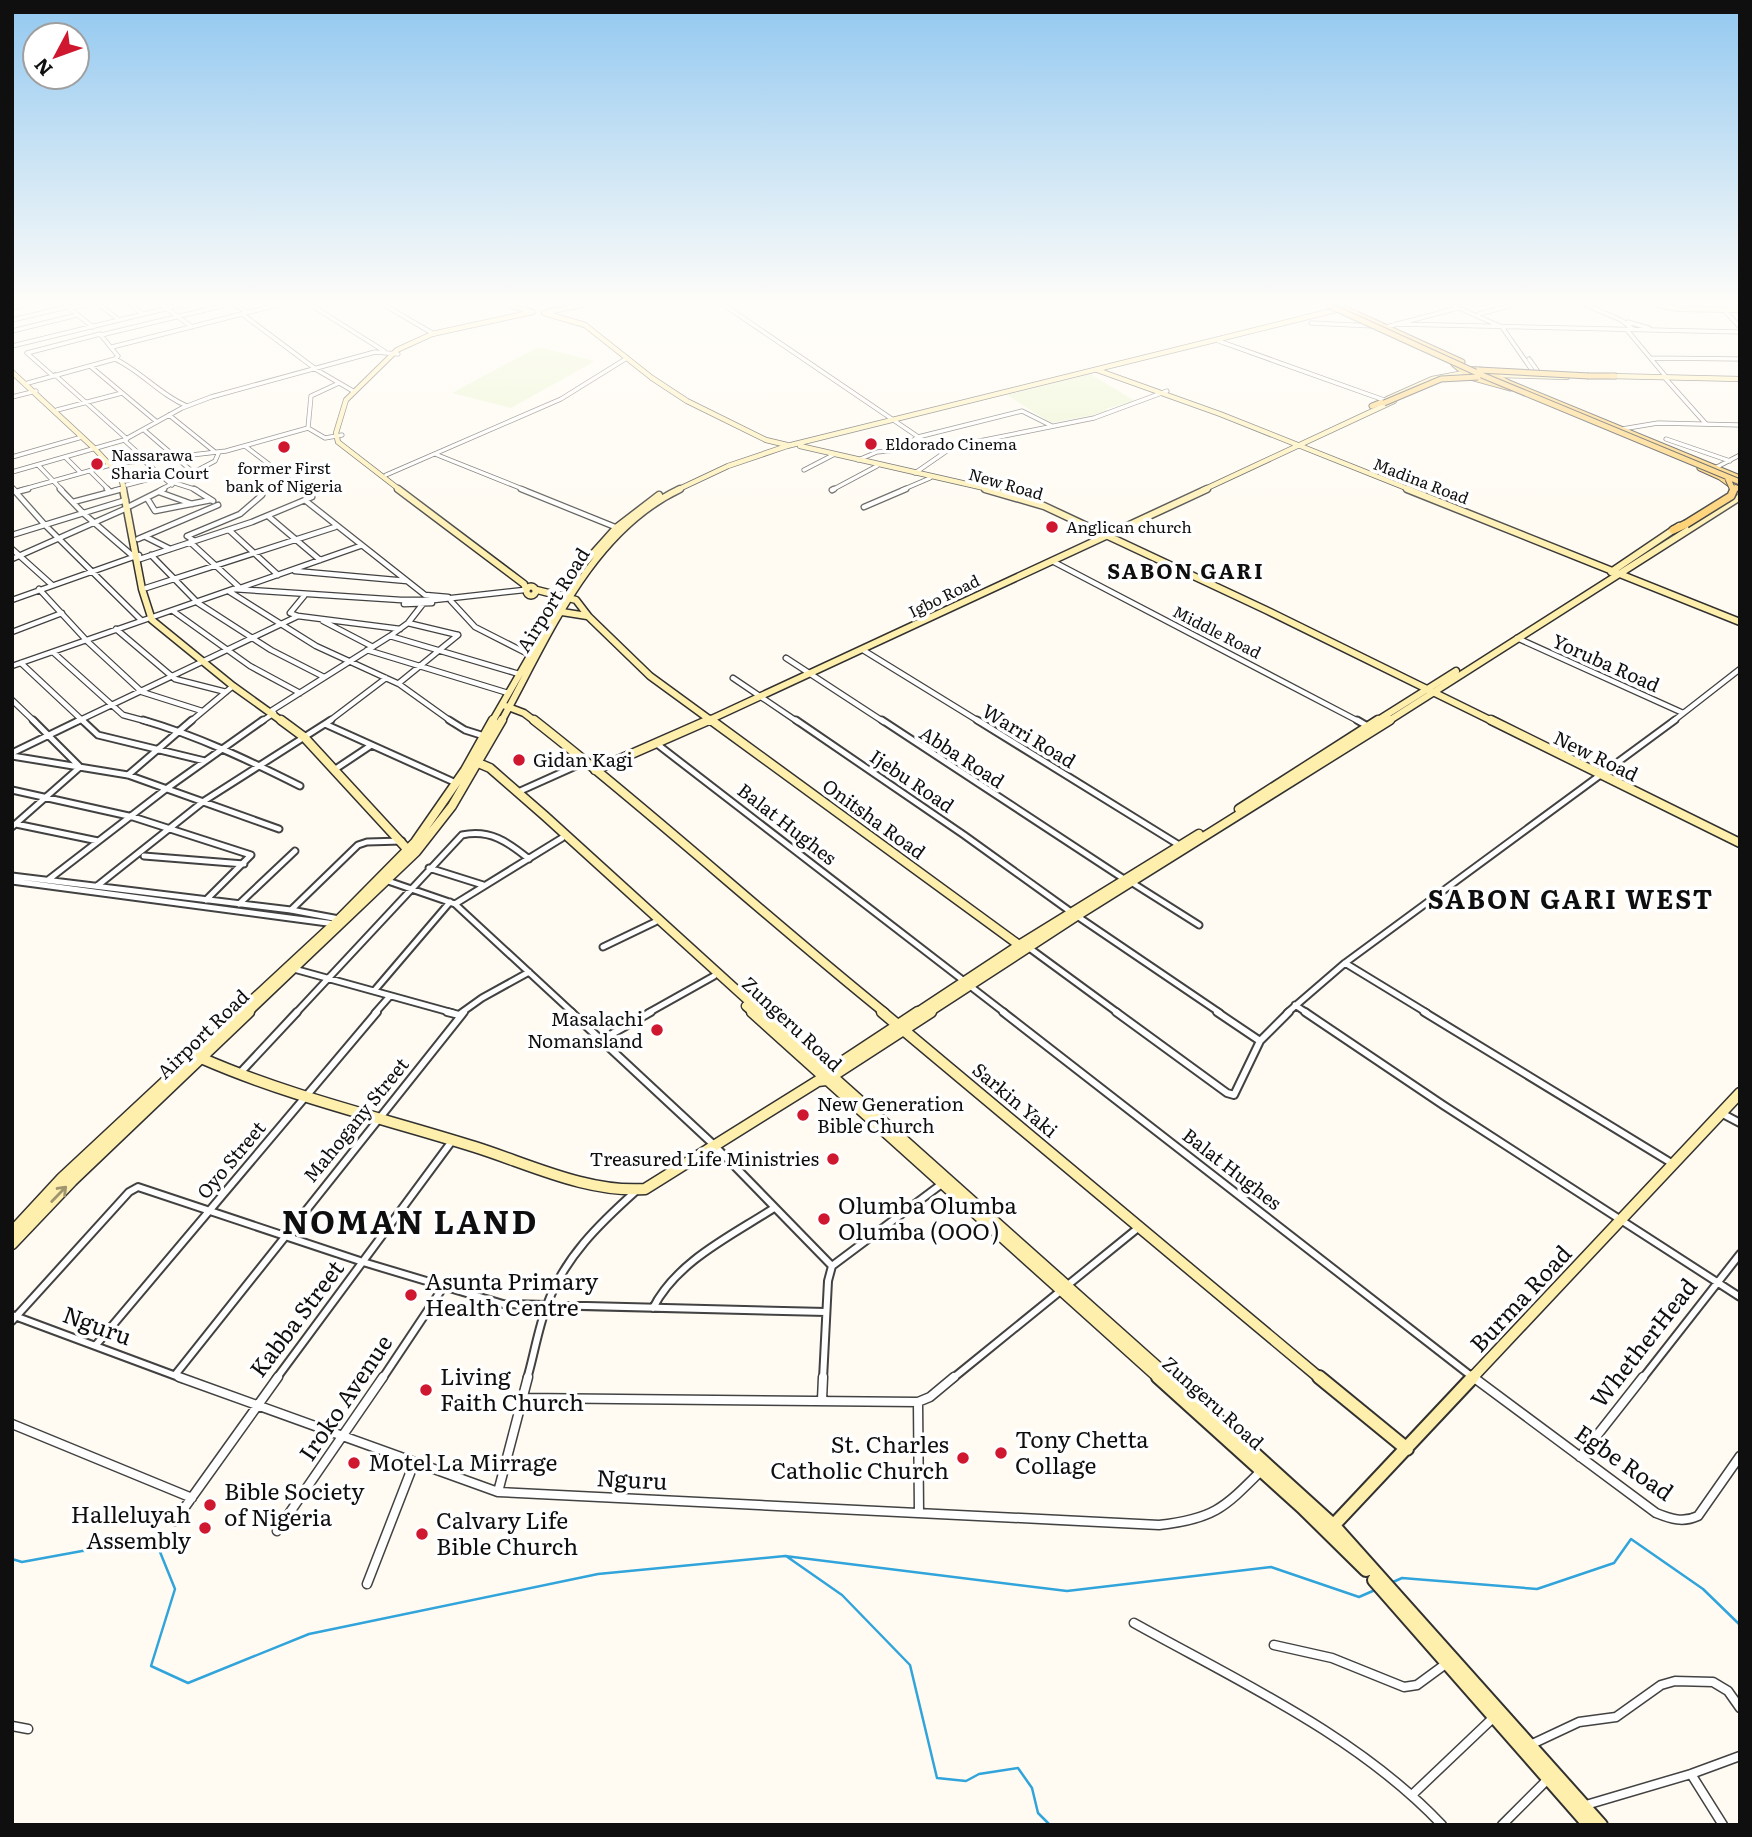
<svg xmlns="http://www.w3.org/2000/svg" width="1752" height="1837" font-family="Literata,serif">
<rect width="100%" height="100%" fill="#fffbf2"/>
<path fill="#e9f4c9" d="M538 347 595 361 511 408 452 393Z
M1090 374 1135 401 1105 409 1109 412 1051 423 1007 395Z"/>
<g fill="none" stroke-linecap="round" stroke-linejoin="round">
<path stroke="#30a4db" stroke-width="2.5" d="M786 1556 842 1595 910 1665 937 1778 966 1781 979 1774 1018 1768 1032 1788 1038 1813 1050 1825
M12 1559 22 1562 82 1551 158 1547 175 1589 151 1666 188 1683 309 1634 598 1574 785 1556 1067 1591 1271 1567 1359 1597 1375 1590
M1393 1582 1402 1578 1537 1589 1614 1563 1631 1539 1703 1589 1740 1625"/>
<defs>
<path id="street-far4" d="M65 305 93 327
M100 305 119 320
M131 305 143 314
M162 305 192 327
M235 305 247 312
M311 305 384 351
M384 305 434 334
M724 305 942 453
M1452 305 1502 327 1534 373
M1586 305 1621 320 1634 330
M1726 305 1737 310
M12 308 25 305
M70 308 84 305
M1724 310 1740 327
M242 314 317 370 353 391
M1479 314 1512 305
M12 320 67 307
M1628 322 1649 328
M1311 323 1373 326
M1396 324 1740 332
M1386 327 1458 308
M1627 330 1667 378
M12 331 77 315
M100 334 118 356 115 359
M101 335 226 305
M1216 340 1384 400
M12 346 181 305
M112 347 277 305
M1651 358 1740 359
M1529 359 1539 373
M90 366 157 422
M55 375 127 439
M53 376 27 353 100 334
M1665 378 1706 424
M28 383 115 359C141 371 160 395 187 406
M12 397 36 391
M57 410 122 393
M169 415 215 452
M308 428 311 396 339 383
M1622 429 1658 423 1740 425
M144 430 194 473
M1666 439 1730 461
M124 440 145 459
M245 446 303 490
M435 454 525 490
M12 457 82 437
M65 457 81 473
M143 460 172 485
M858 460 877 452 898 450 918 437 1022 411 1052 426
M114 464 226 451 308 428 325 438 342 435
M38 465 62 490
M1715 468 1740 455
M804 470 833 455
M90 471 109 490
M12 472 124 440 182 408 211 397 375 352 398 354
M915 473 954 446 1094 418 1167 391
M386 475 561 399 627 358
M175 483 197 490
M127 485 161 476
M12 487 15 490
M21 490 110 465
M115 490 124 488
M160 490 215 461 219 452
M832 490 877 466
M902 490 930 478"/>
<path id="street-far3" d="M13 489 45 525 141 620
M60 489 83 513 134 557
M107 489 110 492
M194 489 213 501
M521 489 620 529
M832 490 834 489
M16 492 28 489
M159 492 192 504
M147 498 155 511 211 500
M306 501 425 595 448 597
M73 502 122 489
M130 506 164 489
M864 507 906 489
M268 516 320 560
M229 530 278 575
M12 535 126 500
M146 537 170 549
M138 539 218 505
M193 540 187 536 240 514 262 495
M190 542 240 588
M12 549 51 584
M151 555 195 600
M12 559 127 508
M140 559 252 522 312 497 301 489
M1052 561 1360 722
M295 571 407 581
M146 588 335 527
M240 588 360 546
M39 589 87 641 142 692 202 711
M230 592 316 646 399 684 452 722
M12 600 139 555
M451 601 475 627 530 655
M198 603 271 650 324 677
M404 604 432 603
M173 611 250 666 300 693
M298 616 290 613 304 596
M323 621 373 647
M408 623 458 635
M116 629 175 679 226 692
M12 632 62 613
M390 636 519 674
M1517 638 1683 713
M367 650 508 693
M863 650 980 722
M54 653 123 715 149 722
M786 658 884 722
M21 663 84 722
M12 666 233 589 401 600H434L524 590
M733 678 798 722
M399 683 458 635
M12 700 35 722
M271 711 390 636 408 623 422 605
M76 722 298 616 400 629
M190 722 233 686
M261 722 274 713
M328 722 386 678
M1672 722 1740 669"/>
<path id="street-far2" d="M82 720 98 735 205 761
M143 720C198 736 248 760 300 786
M449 720 465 730 484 736
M796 720 964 835 1071 912
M882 720 1124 879
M977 720 1179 845
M1357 720 1369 727
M325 724 456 783
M657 744 964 981
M12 753 80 720
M12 756 128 775 279 829
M334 770 370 746
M128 775 192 720
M12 790 133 817 251 855 206 900
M518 792 585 762
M16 824 98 841
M12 827 80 767 33 720
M144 856 244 864
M429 868 483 885
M12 876 291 910 339 919
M48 880 166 789 263 720
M12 881 335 924
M388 881 455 904 573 1013
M1131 882 1199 925
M97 886 204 801 331 720
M239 904 295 851
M455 904 562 838
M291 910 358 845 367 842 402 841
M1077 916 1220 1013
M603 947 655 922
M1028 947 1118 1013
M1345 963 1427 1013
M294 969 453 1013
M970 986 1005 1013
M374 991 450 902
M1295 1005 1307 1013
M296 1013 462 835C490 829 508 842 529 859
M375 1013 390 996
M461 1013 482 998 529 972
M648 1013 714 976
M1287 1013 1345 963 1675 720"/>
<path id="street-far1" d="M447 1012 459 1015
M571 1012 714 1145 832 1266
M1003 1012 1475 1379
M1116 1012 1227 1093 1234 1095 1260 1041 1289 1012
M1217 1012 1260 1041
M1305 1012 1443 1105 1740 1297
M1424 1012 1673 1164
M601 1040 651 1012
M240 1073 297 1012
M1721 1113 1740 1123
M653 1308C677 1261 731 1236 774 1208
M12 1315 184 1379
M12 1321 129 1192 138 1187 363 1262 503 1304 826 1312
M96 1345 377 1012
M175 1375 464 1012
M276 1379 452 1141
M382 1379 444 1286
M527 1379C534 1355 538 1329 547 1305 564 1258 599 1224 636 1191
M823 1379 828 1281 832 1266 943 1183
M952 1379 1138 1228
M1642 1379 1740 1254"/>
<path id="street" d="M179 1377 498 1492 1159 1525C1214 1519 1224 1508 1262 1470
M1473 1377 1656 1513C1671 1519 1683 1523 1698 1516L1740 1456
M523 1398 918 1402 930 1397 954 1377
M822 1400 823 1377
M918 1402 919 1513
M12 1424 192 1498
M1580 1457 1643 1377
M498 1492 528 1377
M175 1521 278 1377
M277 1531 383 1377
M367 1584 414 1463
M1134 1623C1240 1682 1358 1736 1442 1825
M1274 1645 1332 1658 1404 1687 1417 1685 1447 1663
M12 1726 28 1729
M1530 1745 1579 1722 1616 1717 1661 1685 1675 1681 1713 1682 1728 1691 1740 1708
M1691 1774 1723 1825
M1413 1794 1494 1717
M1586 1805 1691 1774 1740 1756
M1502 1825 1548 1779"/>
<path id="secondary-far4" d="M509 305 533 312
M1656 305 1679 309 1740 310
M547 312 582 305
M544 313 585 325 652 378 687 401 766 440 787 445
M1097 370 1220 414 1411 490
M12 372 95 449 121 477 124 490
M1497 375 1567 377
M1610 376 1740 379
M1387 399 1432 379 1464 373
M800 446 993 490
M400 490 338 442 336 433 346 400 397 350 432 334 533 312
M677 490 728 466 787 446 1336 310
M1203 490 1394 401"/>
<path id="secondary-far3" d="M123 489 142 589 152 620 233 686 283 722
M398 489 524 584 526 589
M985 489 1044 506 1266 610 1494 722
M1407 489 1740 622
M1611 572 1679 526
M526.5 591a4.5 4.5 0 1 1 9 0a4.5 4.5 0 1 1-9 0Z
M537 590 576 600 589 617 650 676 713 722
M562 612 587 616
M503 705 524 713 536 722
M492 722 582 566 616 528 659 495
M501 722C547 639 589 532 680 489
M705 722 1207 489
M1375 722 1456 671
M1387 722 1740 497"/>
<path id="secondary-far2" d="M281 720 304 737 408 850
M534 720C654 814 766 917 885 1013
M711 720 1019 945
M1491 720 1740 843
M476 762 490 768 545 816 762 1013
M595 770 709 720
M1239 809 1378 720
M746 1006 754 1013
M238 1013 334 924 415 842 465 770 493 720
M247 1013 416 852 452 806 502 720
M916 1013 1019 945 1199 834
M928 1013 1077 916 1390 720"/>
<path id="secondary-far1" d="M752 1012 1160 1379
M760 1012 1171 1379
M882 1012 1321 1379
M201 1058C290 1097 383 1118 475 1147 529 1164 587 1193 645 1189L818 1081 826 1080 931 1012
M824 1074 918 1012
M12 1232 62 1178 240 1012
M12 1244 72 1181 249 1012
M1471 1379 1740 1093"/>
<path id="secondary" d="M1158 1377 1302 1507 1366 1570
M1170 1377 1334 1526 1601 1825
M1319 1377 1407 1449
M1330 1529 1473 1377
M1374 1580 1589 1825"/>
<path id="primary-far1" d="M1337 305 1462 362
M1454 364 1470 377 1510 388
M1465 371C1483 366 1494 376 1509 383L1740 478
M1589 376H1615
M1372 406 1382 402
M1700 468 1720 477 1738 490"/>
<path id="primary" d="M1736 489 1740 492
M1673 530 1686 524"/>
</defs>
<use href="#street-far4" stroke="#424242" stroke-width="5"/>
<use href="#street-far3" stroke="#424242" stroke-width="7"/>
<use href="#street-far2" stroke="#424242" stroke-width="9"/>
<use href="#street-far1" stroke="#424242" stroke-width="10"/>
<use href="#street" stroke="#424242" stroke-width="11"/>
<use href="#secondary-far4" stroke="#313131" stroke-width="6"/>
<use href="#secondary-far3" stroke="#313131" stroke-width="9"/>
<use href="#secondary-far2" stroke="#313131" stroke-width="11"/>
<use href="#secondary-far1" stroke="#313131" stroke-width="13"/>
<use href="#secondary" stroke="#313131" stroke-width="16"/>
<use href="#primary-far1" stroke="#202020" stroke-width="7"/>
<use href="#primary" stroke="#202020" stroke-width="10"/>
<use href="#street-far4" stroke="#fff" stroke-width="3.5"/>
<use href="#street-far3" stroke="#fff" stroke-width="4.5"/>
<use href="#street-far2" stroke="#fff" stroke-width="5"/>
<use href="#street-far1" stroke="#fff" stroke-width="6"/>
<use href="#street" stroke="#fff" stroke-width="8"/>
<use href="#secondary-far4" stroke="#ffefad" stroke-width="4.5"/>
<use href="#secondary-far3" stroke="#ffefad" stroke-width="6"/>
<use href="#secondary-far2" stroke="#ffefad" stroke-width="8"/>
<use href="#secondary-far1" stroke="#ffefad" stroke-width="10"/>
<use href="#secondary" stroke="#ffefad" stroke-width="12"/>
<use href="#primary-far1" stroke="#ffcc62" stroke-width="5"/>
<use href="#primary" stroke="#ffcc62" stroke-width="7"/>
<defs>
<path id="primary-bridge-far1" d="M1328 305 1484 376 1740 482
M1479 370 1589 376
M1384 403 1441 379 1478 377
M1728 479 1733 490"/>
<path id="primary-bridge" d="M1686 524 1731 496 1734 489"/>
</defs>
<use href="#primary-bridge-far1" stroke="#202020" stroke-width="7" stroke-linecap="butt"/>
<use href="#primary-bridge" stroke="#202020" stroke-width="10" stroke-linecap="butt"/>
<use href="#primary-bridge-far1" stroke="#ffcc62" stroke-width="5"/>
<use href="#primary-bridge" stroke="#ffcc62" stroke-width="7"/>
</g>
<defs><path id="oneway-shaft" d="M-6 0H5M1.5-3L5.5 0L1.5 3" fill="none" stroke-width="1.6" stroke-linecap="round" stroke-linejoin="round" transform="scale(1.75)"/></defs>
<use stroke="#9f956e" href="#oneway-shaft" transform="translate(59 1194) rotate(-46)"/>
<linearGradient id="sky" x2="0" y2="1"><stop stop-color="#92c8f0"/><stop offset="0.54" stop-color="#fffdf9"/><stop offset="1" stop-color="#fffdf9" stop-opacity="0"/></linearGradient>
<rect width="1752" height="562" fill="url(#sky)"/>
<g fill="#cf182f" stroke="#fff" stroke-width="2.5">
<circle cx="871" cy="444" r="7"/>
<circle cx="284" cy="447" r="7"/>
<circle cx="97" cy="464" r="7"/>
<circle cx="1052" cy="527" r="7"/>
<circle cx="519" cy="760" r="7"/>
<circle cx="657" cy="1030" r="7"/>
<circle cx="803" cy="1115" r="7"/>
<circle cx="833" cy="1159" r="7"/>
<circle cx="824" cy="1219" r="7"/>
<circle cx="411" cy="1295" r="7"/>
<circle cx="426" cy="1390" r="7"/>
<circle cx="1001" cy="1453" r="7"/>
<circle cx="963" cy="1458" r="7"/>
<circle cx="354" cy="1463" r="7"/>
<circle cx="210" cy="1505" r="7"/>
<circle cx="205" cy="1528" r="7"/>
<circle cx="422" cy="1534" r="7"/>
</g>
<g text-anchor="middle" stroke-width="7" stroke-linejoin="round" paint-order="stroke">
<g font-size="16" fill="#0f0f0f" stroke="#fff" text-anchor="start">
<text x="885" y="450">Eldorado Cinema</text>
<text x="111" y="461">Nassarawa<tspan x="111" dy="18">Sharia Court</tspan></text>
<text x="284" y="474" text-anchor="middle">former First<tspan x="284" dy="18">bank of Nigeria</tspan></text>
<text x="1066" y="533">Anglican church</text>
</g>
<g font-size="16" fill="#0f0f0f" stroke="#fff">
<text transform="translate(1421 481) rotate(21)" y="6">Madina Road</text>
<text transform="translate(1006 484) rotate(16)" y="6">New Road</text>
<text transform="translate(944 596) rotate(-26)" y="6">Igbo Road</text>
<text transform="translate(1217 632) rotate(27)" y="6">Middle Road</text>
</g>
<g font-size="19" fill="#0f0f0f" stroke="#fff">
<text transform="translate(553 600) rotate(-58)" y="7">Airport Road</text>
<text transform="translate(1606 663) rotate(24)" y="7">Yoruba Road</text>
<text transform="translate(1029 736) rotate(31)" y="7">Warri Road</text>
<text transform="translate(1596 756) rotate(26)" y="7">New Road</text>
<text transform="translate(962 757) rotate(33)" y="7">Abba Road</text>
<text transform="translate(912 781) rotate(34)" y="7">Ijebu Road</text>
<text transform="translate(874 819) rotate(36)" y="7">Onitsha Road</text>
<text transform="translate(787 824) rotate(38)" y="7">Balat Hughes</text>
<text transform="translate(792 1024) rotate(43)" y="7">Zungeru Road</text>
<text transform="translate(203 1034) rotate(-44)" y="7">Airport Road</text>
<text transform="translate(1015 1100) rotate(40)" y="7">Sarkin Yaki</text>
<text transform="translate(356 1120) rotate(-51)" y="7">Mahogany Street</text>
<text transform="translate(231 1160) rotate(-50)" y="7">Oyo Street</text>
<text transform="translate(1232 1169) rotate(38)" y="7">Balat Hughes</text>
<text transform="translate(1213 1403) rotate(42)" y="7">Zungeru Road</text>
</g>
<g font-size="19" fill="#0f0f0f" stroke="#fff" text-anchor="start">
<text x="533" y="767">Gidan Kagi</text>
<text x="643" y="1026" text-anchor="end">Masalachi<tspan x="643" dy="22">Nomansland</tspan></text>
<text x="817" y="1111">New Generation<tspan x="817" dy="22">Bible Church</tspan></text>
<text x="819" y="1166" text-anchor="end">Treasured Life Ministries</text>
</g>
<g font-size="21" font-weight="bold" letter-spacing="2" fill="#0f0f0f" stroke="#fff">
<text x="1186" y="579">SABON GARI</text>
</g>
<g font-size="23" fill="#0f0f0f" stroke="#fff" text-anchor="start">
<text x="838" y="1214">Olumba Olumba<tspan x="838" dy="26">Olumba (OOO)</tspan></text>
<text x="425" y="1290">Asunta Primary<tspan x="425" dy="26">Health Centre</tspan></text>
<text x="440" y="1385">Living<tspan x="440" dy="26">Faith Church</tspan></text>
<text x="1015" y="1448">Tony Chetta<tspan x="1015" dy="26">Collage</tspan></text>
<text x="949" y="1453" text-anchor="end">St. Charles<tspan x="949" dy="26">Catholic Church</tspan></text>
<text x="368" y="1471">Motel La Mirrage</text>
<text x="224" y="1500">Bible Society<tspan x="224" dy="26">of Nigeria</tspan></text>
<text x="191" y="1523" text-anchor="end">Halleluyah<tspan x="191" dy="26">Assembly</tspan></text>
<text x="436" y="1529">Calvary Life<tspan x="436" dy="26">Bible Church</tspan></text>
</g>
<g font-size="23" fill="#0f0f0f" stroke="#fff">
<text transform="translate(1521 1299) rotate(-47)" y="8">Burma Road</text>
<text transform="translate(297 1319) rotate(-53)" y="8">Kabba Street</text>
<text transform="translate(97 1326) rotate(20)" y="8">Nguru</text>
<text transform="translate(1644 1343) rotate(-52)" y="8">WhetherHead</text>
<text transform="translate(346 1398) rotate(-56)" y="8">Iroko Avenue</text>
<text transform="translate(1624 1463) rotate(35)" y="8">Egbe Road</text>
<text transform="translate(632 1480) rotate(3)" y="8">Nguru</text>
</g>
<g font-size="26" font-weight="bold" letter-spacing="2" fill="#0f0f0f" stroke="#fff">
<text x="1571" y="909">SABON GARI WEST</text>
</g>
<g font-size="32" font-weight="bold" letter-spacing="2" fill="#0f0f0f" stroke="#fff">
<text x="410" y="1234">NOMAN LAND</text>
</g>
</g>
<rect width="1752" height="1837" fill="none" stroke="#0f0f0f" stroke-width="28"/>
<g transform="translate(56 56) rotate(229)"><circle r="33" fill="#ffffff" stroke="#9f9f9f" stroke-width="2"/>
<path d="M0-5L12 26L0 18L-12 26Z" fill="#cf182f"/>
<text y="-10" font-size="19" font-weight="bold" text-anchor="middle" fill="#0f0f0f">N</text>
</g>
</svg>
